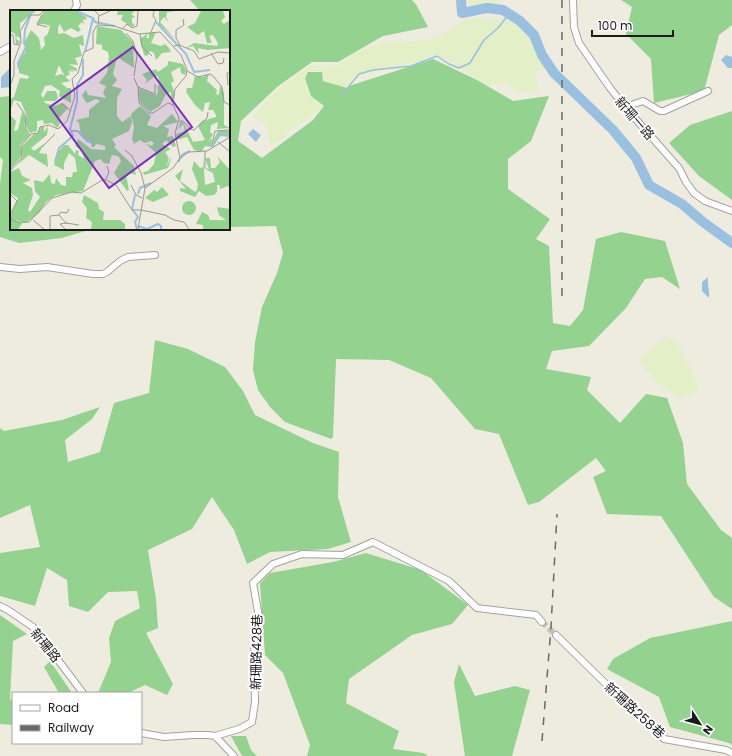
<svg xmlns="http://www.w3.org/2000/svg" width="732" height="756" font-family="Poppins,'Noto Sans TC',sans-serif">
<rect width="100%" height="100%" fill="#eeecdf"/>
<path fill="#e3efc7" d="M467 0H499V5L485 4 470 6Z
M468 18 504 19 526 30 534 42 547 69 535 71 538 90 520 93 506 82 490 85 481 81 437 54 416 62 356 76 344 88 324 81 322 71H308L304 78 310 96 322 106 306 120 286 133 282 140 271 145 265 125 254 116 271 95 309 66 332 67 340 64 354 54 384 42H413L436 38Z
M666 336 678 344 697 382V392L678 397 656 382 639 361Z"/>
<path fill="#93d28f" d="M190 0H412L417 6 428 27 383 36 338 62H312L277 87 241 121 238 141 262 158 313 120 324 106 311 96 305 78 308 72H322L323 81 347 88 349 86 433 59 477 80 513 101 549 96 531 141 508 159V189L550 219 536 239 549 246 553 323 570 326 583 310 596 239 621 232 665 241 680 289 662 277 645 279 626 308 589 346 552 351 546 369 591 377 587 390 620 423 646 394 667 398 683 443 687 484 721 530 732 538V609L714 597 661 516 607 514 593 477 606 471 596 458 539 502 528 505 499 434 475 429 431 378 389 360 336 359 333 437 331 439 285 422 270 407 258 390 253 370 255 342 262 307 277 273 283 253 276 226 229 227V11H200Z
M621 0H732V25L719 35 704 91 654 103 651 59 626 34 632 7Z
M11 96V229H92L62 238 19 243 0 237V184L3 160 0 157V97Z
M732 111V200L699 176 669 143 690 125Z
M155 340 188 349 225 367 243 391 255 415 313 443 339 452 338 497 351 542 328 549 270 552 247 564 234 530 212 497 192 529 148 550 156 599 158 628 146 633 173 684 167 695 145 685 128 693H98L111 662 109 638 115 621 140 608 137 591 108 592 88 612 69 606 67 580 47 568 35 606 0 596V553L40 547 30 505 0 518V428L4 431 62 420 100 407 92 419 65 440 68 462 100 452 114 403 149 393Z
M366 553 421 570 468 605 452 624 412 635 349 679 346 703 399 731 393 749 424 753 428 756H307L310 745 283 673 265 655 260 583 270 573 333 562Z
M0 615 27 634 13 641 10 699 13 702V725L0 724Z
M732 621V745L729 743 670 727 659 697 607 669 613 659 650 638Z
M50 661 72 693H59L44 667Z
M459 664 475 696 515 686 530 690 512 756H465L454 682Z
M231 736H246L251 750 257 756H242Z"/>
<path fill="#9ac0e1" d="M726 55 732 57V68H728L721 60Z
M11 67V87L1 88V77Z
M253 129 261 135 256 142 248 134Z
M708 277C707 285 710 290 709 298L702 291V282Z"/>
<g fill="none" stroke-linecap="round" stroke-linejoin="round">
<path stroke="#9ac0e1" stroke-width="1.5" d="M340 97 359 74 373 70 411 66 437 56 449 64 459 68 470 63 484 40 498 28 509 14"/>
<path stroke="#9ac0e1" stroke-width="10" d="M461 0 462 13 487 8 503 10 520 21 534 35 542 55 554 73 613 130 636 158 649 185 682 204 703 222 732 243"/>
<path stroke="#c4c2b8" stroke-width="6" stroke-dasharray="6 3" stroke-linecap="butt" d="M542 622 556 635"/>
<defs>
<path id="minor" d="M573 0 574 27 579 43 610 88 625 107 679 168 686 182 694 193 705 201 732 211
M74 11 77 5 76 0
M0 52 11 46
M625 107 643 101 660 111H664L708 91
M0 267 20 269 47 267 93 274H103L107 272 120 261 128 257 155 255
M0 606 8 610 33 627 83 693
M556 635 607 685 643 716 664 739 726 750 732 753
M141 733 164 737 193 735H208L215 736 234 756
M215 736 239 729 252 722 255 702 254 652 259 617 253 583 273 564 302 554 343 555 373 542 449 581 477 608 536 615 542 622"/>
</defs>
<use href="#minor" stroke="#a2a2a2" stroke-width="8"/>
<use href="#minor" stroke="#fff" stroke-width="6"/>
<path stroke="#696969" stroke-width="1.5" stroke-dasharray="8 8" stroke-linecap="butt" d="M562 0V298
M542 741 551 627 557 514"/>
</g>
<g text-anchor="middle" stroke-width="4" stroke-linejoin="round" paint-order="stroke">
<g font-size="13" fill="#1b1b1b" stroke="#fff">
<text transform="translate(635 118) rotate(49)" y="5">新珊一路</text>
<text transform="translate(46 645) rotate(51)" y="5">新珊路</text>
<text transform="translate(256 652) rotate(-89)" y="5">新珊路428巷</text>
<text transform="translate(635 710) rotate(42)" y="5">新珊路258巷</text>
</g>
</g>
<g transform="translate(10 10)">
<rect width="220" height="220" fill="#eeecdf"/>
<path d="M0 1H26L10 13V28L7 26 6 29 10 31 9 34H6L5 24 0 21ZM34 1H65L76 7 77 10 73 9 74 15 72 12 68 16 71 20 68 22 61 18 54 22 50 14 48 17V24L54 23 64 28 73 25 74 36 69 34 72 46 65 48 68 55 59 54 67 59V61L58 59 65 62 58 61 60 64 55 67 49 55 45 66 52 64 60 71 51 73 57 78H61V93L49 86 50 81 41 75 35 76 31 85 33 88 37 81H46L48 88 45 91H34L35 93 45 96 52 93 58 98 49 108 50 114 47 118 42 113 34 114 33 110 27 111V121L20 123 15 115 17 106 11 92 4 90 1 98 0 90 4 87 10 68 18 69 19 66 9 63V49L15 43 16 36 14 33 21 20 29 28 31 40 35 35 34 27 38 24 40 16 34 14H29L28 17 27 15ZM108 1H125L121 4 125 7 122 8V13L125 15 122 17 111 10 113 5H107ZM149 1H167L157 2 156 7 158 12 154 7 150 12 166 30 149 14ZM191 1H213L215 7 211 11 214 14 220 10V38L197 40 188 38 189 44 183 36 176 38 184 33 207 36 208 33 203 25 199 26 202 33H197L194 21 188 25 177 17 185 13ZM87 16 111 20 123 32 124 58 107 47 103 64 107 70 102 76 112 79 107 88V106L112 112 121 106 122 113 119 121 102 129 106 135 104 137 124 156 126 165 120 163 116 165 119 180 117 181 104 163 111 151 108 146 102 145 99 154 94 153 90 149 85 151 73 181 46 185 36 192 29 203 17 212H10L1 207 12 214 8 219H0V207L8 188 0 183V162L9 158 12 166 21 170 13 173 22 178 23 185 18 200 20 202 30 187 25 181 24 170 33 172 40 164 41 173 45 174 46 168 51 175 56 176V167H62L63 162H67L65 148 59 143 54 153V160L44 155 48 142 54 135H58L65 144 66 140 69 141 68 145 74 149 72 141 65 136 68 129 81 139 95 140V136L87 134 82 138 81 133 71 126 69 113 66 110 79 107V100L90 91 86 89 77 93 75 91 72 85 76 80 78 85 96 88 93 83 96 76 89 73 97 63 99 46 98 42 92 39V35L86 34ZM146 22 141 33 151 36 155 34 162 41 158 39 161 42 152 43 146 50 144 43 140 41 137 46 134 45 130 29 138 23 136 28H139V23L147 22 151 23ZM158 51 173 54 176 60 175 65 171 63 170 57 161 62 164 71 161 73 165 84 161 94V82L156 84 150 96 140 102 130 93 128 78 146 85 148 83 147 76 150 75 148 66H145L135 74 137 70 132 64 146 59 148 62 158 55ZM199 64 197 71 207 80 206 84 209 85 210 75 214 83V115L220 118 207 119 208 112 201 115 200 122 203 124 199 132 203 131 208 121H220V125L209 126 201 137 195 136 192 141H188L184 140 177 127 167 130 166 124 175 121 173 114 168 120 170 112H173L183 132 195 130 188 116 192 111 206 107V105L203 100H198L200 92 195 93 193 102 185 95 176 82 177 78H182L185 66 193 67ZM130 96 141 106 137 115 147 118 162 104 168 112 153 116 159 119 157 127 163 126 166 136 163 137 156 130 152 134 161 139 155 142 159 148 156 157 162 146 158 158 134 165 133 162 138 161 144 154 146 143 136 134 142 136 144 133 141 131 134 133 130 130 124 134 122 129 124 117 121 104ZM12 102 16 107 14 116 19 126 10 135 12 146 0 160V105L6 111 4 121 8 120ZM38 116 37 125 21 138 24 141 34 134 29 143 37 144 38 157 19 145 8 154 13 147 11 137 24 124 28 123 31 117H34V122ZM207 146 220 160V179L218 176 210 179V175H207V182L204 185 196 186 189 181 185 187 170 181V178L176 179 165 166 173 159 170 171 185 182 187 180 188 174 182 159 184 151 190 158 193 157V147L195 175 205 172 203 163 197 160 196 158 199 159 195 148H200L201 158H205L210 152ZM152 177 159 185 143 192 135 188 144 180 147 182ZM74 185 88 193 89 199 94 202 93 210H110L115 214V219H81L82 212 76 208 77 198 72 192ZM172 198a7 7 0 1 1 14 0a7 7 0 1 1-14 0ZM207 197 220 199V219H193V215L186 214 192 202 198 205 200 210H216L209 205Z" fill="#93d28f"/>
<path fill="none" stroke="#9ac0e1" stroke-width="2" d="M66 1 83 8 75 42M83 8 85 12 105 16M146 12 176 44 184 62 200 60M9 59 8 53 16 37 14 33 15 20 22 1M60 121H68L77 131 82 133M202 137 210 125 220 126M45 152 49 138 63 126 60 119 67 92V75L73 65V49M168 152 173 144 180 141M128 184 130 178 141 173M125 185 122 199 128 207 125 212 127 219M128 216 137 219 148 214 151 216V219"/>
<path fill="none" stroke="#9a9891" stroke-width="1" d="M85 1 89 5 88 15 104 16 129 24 150 22 171 45 177 60 176 66 165 79 163 95 169 108 165 124 170 148 163 158 135 178 128 219M32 5 27 14 37 17M89 6 100 1M112 19 117 14 122 18 127 16 128 1M141 22 146 10 143 6 144 1M116 23 123 31 127 46 124 66M130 24 132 37 142 46M0 25H3L4 34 9 35M170 35 166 28V20L174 15 173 9M164 36 169 35 184 41 189 49 208 42 220 43M201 43 208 54 213 53 214 48M177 61 188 67 200 64 204 67 212 77 214 92 220 95M124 68 128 77 145 84V74M218 75 217 63H220M0 76 4 65V51L11 32 10 21 20 5H30L33 1M128 77 129 93 139 103H143L158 93 163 95M7 93 16 106 15 117 20 126M52 93 61 101M169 111H173L180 119 184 120 197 108 198 102M200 131 203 130 205 121 220 120M208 132 220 142M32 137 45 124M115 140 122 146 131 163 135 178M195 141V159M170 148 179 142 197 141 220 127M0 161 12 148 11 136 21 124 28 123 30 117 39 115 48 119 57 111 65 86 62 69 68 63 74 42 83 38V22L87 15M96 169 99 162 97 156M121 175 126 185 132 188M0 184 7 191 0 205M131 200 155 205 164 210 174 212 179 219M49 205 56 213 69 215M0 208 9 213 19 212 42 188 62 182 71 183 94 169 106 175 122 200H131M23 210 34 219M40 219V206L49 205 51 202 57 203 59 199M55 219 50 214 57 213"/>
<path fill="#7b2cbf" fill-opacity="0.15" stroke="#7b2cbf" stroke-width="2" d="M123 37 182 117 99 178 40 97Z"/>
<rect width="220" height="220" fill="none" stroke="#1b1b1b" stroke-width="2"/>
</g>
<rect x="12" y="692" width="130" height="52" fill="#ffffff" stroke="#a4a4a4"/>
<rect x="20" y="705" width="20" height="6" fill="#ffffff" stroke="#a4a4a4"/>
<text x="48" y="712" font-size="12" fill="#1b1b1b">Road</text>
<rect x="20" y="725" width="20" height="6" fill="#696969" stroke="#a4a4a4"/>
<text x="48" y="732" font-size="12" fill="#1b1b1b">Railway</text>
<g transform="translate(700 724) rotate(126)" stroke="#ffffff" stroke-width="3" paint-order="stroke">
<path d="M0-3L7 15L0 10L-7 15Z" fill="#1b1b1b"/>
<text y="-6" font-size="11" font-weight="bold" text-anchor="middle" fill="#1b1b1b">N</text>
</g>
<path d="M592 30v6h81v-6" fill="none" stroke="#1b1b1b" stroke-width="2"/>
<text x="598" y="30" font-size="12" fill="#1b1b1b" stroke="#ffffff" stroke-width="3" paint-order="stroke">100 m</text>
</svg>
